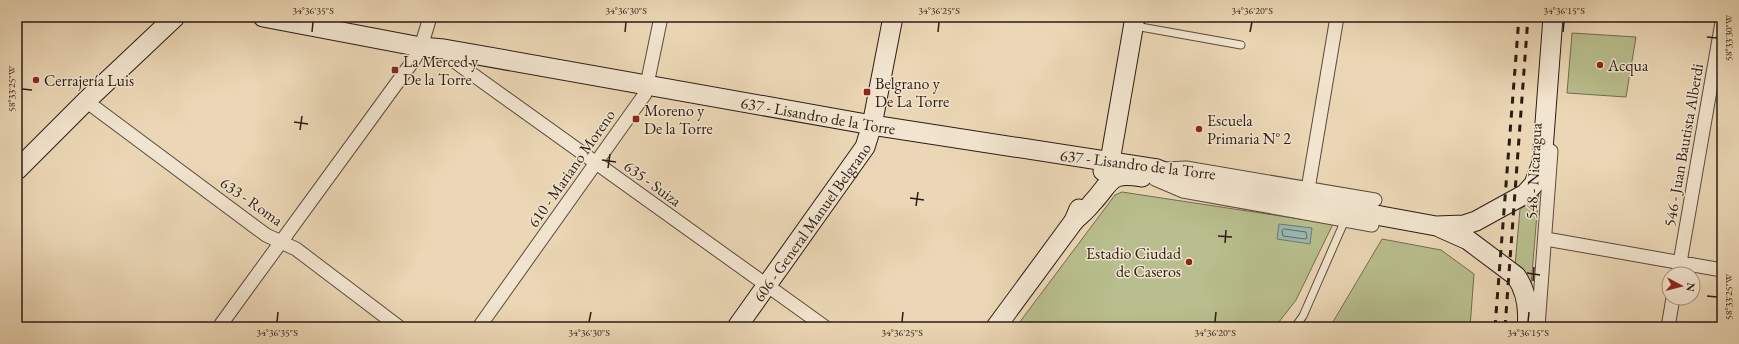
<svg xmlns="http://www.w3.org/2000/svg" width="1739" height="344" font-family="'EB Garamond',serif">
<rect width="100%" height="100%" fill="#ebd7b5"/>
<filter id="stains"><feTurbulence type="fractalNoise" baseFrequency=".005" numOctaves="4"/><feColorMatrix values="0 0 0 0 .2 0 0 0 0 .09 0 0 0 0 .02 0 0 0 .5 -.17"/></filter>
<radialGradient id="worn" r=".72"><stop offset=".6" stop-color="#630" stop-opacity="0"/><stop offset="1" stop-color="#630" stop-opacity=".3"/></radialGradient>
<path fill="#b8be8d" stroke="#726c50" d="M1572 33 1636 37 1626 97 1567 93Z
M1539 190 1531 285 1515 266 1520 209C1529 204 1536 201 1539 190Z
M1122 192 1333 224 1296 300 1275 327H1016L1115 195Z
M1382 239 1441 250 1474 274 1470 327H1330Z"/>
<path fill="#99b8b3" stroke="#6e7973" d="M1279 224 1312 228 1310 244 1277 239Z"/>
<g fill="none" stroke-linecap="round" stroke-linejoin="round">
<path stroke="#636a63" stroke-width="1" d="M1284 229 1306 232 1307 238 1305 239 1283 236 1282 231Z"/>
<defs>
<path id="lane" d="M1135 26 1241 45
M1295 327 1303 316 1345 220"/>
<path id="street" d="M444 49 454 61 825 327
M86 101 266 235 296 249 399 327
M1165 169 1186 168 1375 200
M1155 179 1183 191 1372 225
M1308 189 1337 17
M1546 239 1722 270
M1678 274 1722 22
M219 327 413 61 421 47 430 17
M479 327 645 94 661 17
M1538 327 1551 151
M1668 327 1673 298"/>
<g id="secondary">
<path id="s1" d="M263 17 421 47 444 49 872 125 1157 169 1185 180"/>
<path d="M17 170 86 101 175 17"/>
<path d="M1103 171 1110 161 1135 17"/>
<path d="M1173 180H1185L1436 226 1464 225 1476 221 1525 194 1534 184 1542 163 1553 17"/>
<path d="M1074 221C1080 215 1087 210 1092 203 1112 182 1108 171 1142 177"/>
<path d="M1441 228 1468 240 1516 276C1527 292 1529 309 1527 327"/>
<path id="s2" d="M737 327 865 147 872 125 893 17"/>
<path d="M996 327 1074 221 1079 209"/>
</g>
</defs>
<use href="#lane" stroke="#5c4a3c" stroke-width="9"/>
<use href="#street" stroke="#5c4a3c" stroke-width="15"/>
<use href="#secondary" stroke="#2d1b13" stroke-width="21"/>
<use href="#lane" stroke="#f2e5cf" stroke-width="7"/>
<use href="#street" stroke="#f2e5cf" stroke-width="13"/>
<use href="#secondary" stroke="#f2e5cf" stroke-width="19"/>
<path stroke="#2d1b13" stroke-width="3" stroke-dasharray="7 7" stroke-linecap="butt" d="M1495 327 1519 17
M1505 327 1528 17"/>
</g>
<path fill="none" stroke="#2d1b13" stroke-width="1.5" d="M312 32 313 22M625 32 626 22M938 32 939 22M1250 32 1252 22M1563 32 1564 22M1707 37 1717 38M22 89 32 90M294 122 308 124M300 130 302 116M602 160 616 162M608 168 610 154M910 198 924 200M916 206 918 192M1218 236 1232 237M1225 243 1226 230M1527 273 1540 275M1533 281 1534 267M1707 296 1717 297M277 322 278 312M589 322 591 312M902 322 903 312M1215 322 1216 312M1528 322 1529 312"/>
<g fill="#8f2418" stroke="#f2e5cf" stroke-width="1.5">
<circle cx="1600" cy="65" r="4"/>
<rect x="391" y="66" width="8" height="8" rx="2"/>
<circle cx="36" cy="80" r="4"/>
<rect x="863" y="88" width="8" height="8" rx="2"/>
<rect x="632" y="115" width="8" height="8" rx="2"/>
<circle cx="1199" cy="129" r="4"/>
<circle cx="1189" cy="262" r="4"/>
</g>
<g text-anchor="middle" stroke-width="3" stroke-linejoin="round" paint-order="stroke">
<g font-size="16" fill="#2d1b13" stroke="#f2e5cf" text-anchor="start">
<text x="403" y="67">La Merced y<tspan x="403" dy="18">De la Torre</tspan></text>
<text x="1608" y="71">Acqua</text>
<text x="44" y="86">Cerrajería Luis</text>
<text x="875" y="89">Belgrano y<tspan x="875" dy="18">De La Torre</tspan></text>
<text x="644" y="116">Moreno y<tspan x="644" dy="18">De la Torre</tspan></text>
<text x="1207" y="126">Escuela<tspan x="1207" dy="18">Primaria N° 2</tspan></text>
<text x="1181" y="259" text-anchor="end">Estadio Ciudad<tspan x="1181" dy="18">de Caseros</tspan></text>
</g>
<g font-size="16" fill="#2d1b13" stroke="#f2e5cf">
<text dy="6" stroke="none"><textPath href="#s1" startOffset="564">637 - Lisandro de la Torre</textPath></text>
<text transform="translate(1683 145) rotate(-80)" y="6">546 - Juan Bautista Alberdi</text>
<text transform="translate(1138 164) rotate(7)" y="6">637 - Lisandro de la Torre</text>
<text transform="translate(571 168) rotate(-55)" y="6">610 - Mariano Moreno</text>
<text transform="translate(1533 171) rotate(-87)" y="6">548 - Nicaragua</text>
<text transform="translate(653 183) rotate(36)" y="6">635 - Suiza</text>
<text transform="translate(252 201) rotate(35)" y="6">633 - Roma</text>
<text dy="6" stroke="none"><textPath href="#s2" startOffset="129">606 - General Manuel Belgrano</textPath></text>
</g>
</g>
<rect width="1739" height="344" fill="none" stroke="#ebd7b5" stroke-width="44"/>
<g transform="translate(1681 286) rotate(97)"><circle r="19" fill="#f2e5cf" stroke="#a39484"/>
<path d="M0-3L7 15L0 10L-7 15Z" fill="#8f2418"/>
<text y="-6" font-size="11" font-weight="bold" text-anchor="middle" fill="#2d1b13">N</text>
</g>
<rect x="22" y="22" width="1695" height="300" fill="none" stroke="#2d1b13" stroke-width="1.5"/>
<g font-size="10" text-anchor="middle" fill="#2d1b13">
<text x="313" y="14">34°36'35"S</text>
<text x="626" y="14">34°36'30"S</text>
<text x="939" y="14">34°36'25"S</text>
<text x="1252" y="14">34°36'20"S</text>
<text x="1564" y="14">34°36'15"S</text>
<text transform="translate(1728 38) rotate(-90)" y="4">58°33'30"W</text>
<text transform="translate(11 89) rotate(-90)" y="4">58°33'25"W</text>
<text transform="translate(1728 297) rotate(-90)" y="4">58°33'25"W</text>
<text x="277" y="336">34°36'35"S</text>
<text x="589" y="336">34°36'30"S</text>
<text x="902" y="336">34°36'25"S</text>
<text x="1215" y="336">34°36'20"S</text>
<text x="1528" y="336">34°36'15"S</text>
</g>
<rect width="100%" height="100%" filter="url(#stains)"/>
<rect width="100%" height="100%" fill="url(#worn)"/>
</svg>
